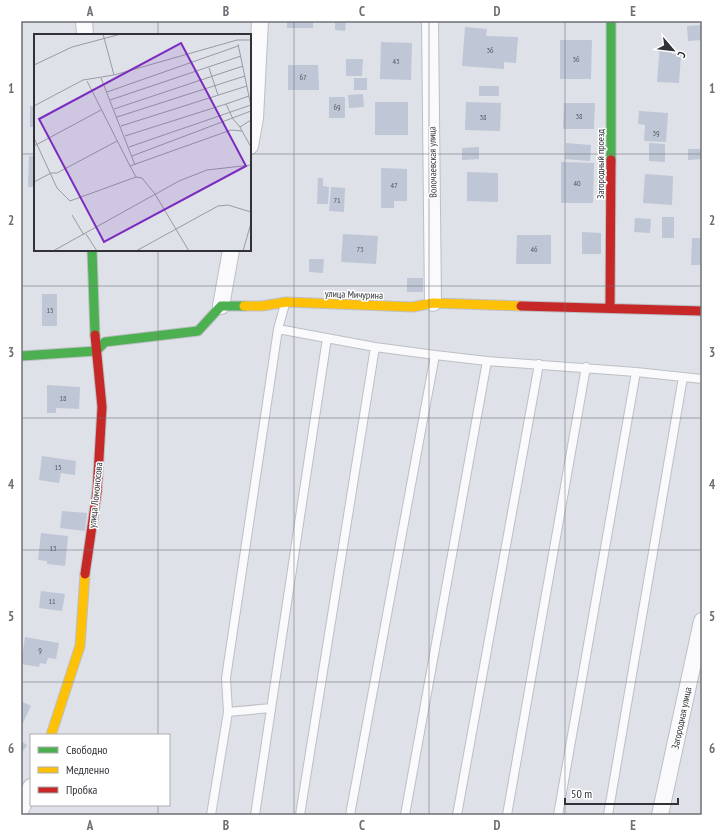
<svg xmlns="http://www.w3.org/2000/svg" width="723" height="836" font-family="'PT Sans Narrow',sans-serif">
<rect width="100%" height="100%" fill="#dee1e8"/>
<path fill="#bfc6d5" d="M287 21H313V28H287Z
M335 21H346L345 31 335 30Z
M702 25V40L688 41 687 26Z
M465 27 487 29 486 36 518 37 516 63 504 62V69L462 66Z
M560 40H592L591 79H560Z
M381 42 412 43 411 80 380 79Z
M660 45 672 46V54L681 55 679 83 657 82Z
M346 59H363L362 76H346Z
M288 65H318L319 90H288Z
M354 78H367V90H354Z
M479 86H499V96H479Z
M363 94 364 107 349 108 348 95Z
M329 97H345V118H329Z
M375 102H408V135H375Z
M466 102 501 103 500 131 465 130Z
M564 103H595L594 129H563Z
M30 106H35V127H30Z
M639 111 668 113 666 142 644 141 645 125 638 124Z
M566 143 591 145 590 161 565 159Z
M649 143 665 144V162L649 161Z
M479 147V159L462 160V148Z
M688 149H702V159L688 160Z
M29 156H35V187H28Z
M561 162 594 163 593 203H561Z
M381 168 407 169V201H394V208H381Z
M467 172 498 173V202L467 201Z
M645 174 673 176 672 205 643 203Z
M318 178H323V186L329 187 328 204H317Z
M331 187 345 188 344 212 329 211Z
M662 217H674V238H662Z
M635 218 651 219 650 233 634 232Z
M582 232 601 233V254H582Z
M343 234 378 236 376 264 341 262Z
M517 235H551V264H516Z
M692 238H702V265H691Z
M309 259H324L323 273 309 272Z
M407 278H423V292H407Z
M42 294H57V326H42Z
M47 385 80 387 79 409 56 408V413H47Z
M42 456 76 461 75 475 61 473 59 483 39 480Z
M62 511 87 513 85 531 60 528Z
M41 533 68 536 65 566 47 564V561L38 560Z
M41 591 65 594 62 611 39 608Z
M25 637 59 643 56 659 48 658 46 664 40 663 39 667 21 664Z
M21 701 31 706 21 727Z
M21 741 27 745 21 754Z"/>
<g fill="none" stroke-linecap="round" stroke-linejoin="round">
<defs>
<path id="lane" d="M278 329 375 347 435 355 487 361 636 372 702 379
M228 712 271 708
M211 815 228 712 226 678 278 329 285 304
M255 815 327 338
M300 815 375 347
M350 815 435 355
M405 815 487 361
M457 815 539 364
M507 815 586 367
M558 815 636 372
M608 815 683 377"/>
<path id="street" d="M84 21 85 35
M430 21 433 303
M250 146 255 118 260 21
M221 306 231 250
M21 809 31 787
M660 815 702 621"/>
<path id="fast" d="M611 160V21
M92 250 95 335
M21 356 96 351 105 342 198 331 221 306H244"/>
<path id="slow" d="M244 306H262L286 302 413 307 433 303 521 306
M51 735 80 646 85 574"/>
<path id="jam" d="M521 306 702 311
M610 308 611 160
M85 574 97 492 102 407 95 335"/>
</defs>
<use href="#lane" stroke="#bcbfc4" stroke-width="10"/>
<use href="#street" stroke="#bcbfc4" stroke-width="18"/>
<use href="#fast" stroke="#bcbfc4" stroke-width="11"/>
<use href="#slow" stroke="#bcbfc4" stroke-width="11"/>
<use href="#jam" stroke="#bcbfc4" stroke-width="11"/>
<use href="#lane" stroke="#fafafc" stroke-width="8"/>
<use href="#street" stroke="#fafafc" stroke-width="16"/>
<use href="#fast" stroke="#4caf50" stroke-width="9"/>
<use href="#slow" stroke="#ffc107" stroke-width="9"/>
<use href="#jam" stroke="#c62828" stroke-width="9"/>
</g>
<path fill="none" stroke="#6d6f75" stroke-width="1" stroke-opacity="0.55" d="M158 21V35M294 21V815M429 21V815M565 21V815M21 154H35M250 154H702M158 250V735M21 286H702M21 418H702M21 550H702M21 682H702M158 805V815"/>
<g text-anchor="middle" stroke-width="3" stroke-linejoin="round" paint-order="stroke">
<g font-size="8" fill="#54575e">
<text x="490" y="53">36</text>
<text x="576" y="62">36</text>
<text x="396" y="64">43</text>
<text x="303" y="80">67</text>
<text x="337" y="110">69</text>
<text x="579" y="119">38</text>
<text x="483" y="120">38</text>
<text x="656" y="136">39</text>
<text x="577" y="186">40</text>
<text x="394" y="188">47</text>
<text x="337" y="203">71</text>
<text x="360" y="252">73</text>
<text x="534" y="252">46</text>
<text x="50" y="313">15</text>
<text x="63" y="401">18</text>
<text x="58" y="470">15</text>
<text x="53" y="551">13</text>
<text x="52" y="604">11</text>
<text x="40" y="653">9</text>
</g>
<g font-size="10" fill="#303237" stroke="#fff">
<text transform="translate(432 162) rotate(-91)" y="4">Волочаевская улица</text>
<text transform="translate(600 164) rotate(-90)" y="4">Загородный проезд</text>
<text transform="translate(354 294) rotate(2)" y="4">улица Мичурина</text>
<text transform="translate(95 495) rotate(-84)" y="4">улица Ломоносова</text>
<text transform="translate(681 718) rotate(-78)" y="4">Загородная улица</text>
</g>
</g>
<g transform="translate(34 34)">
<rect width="217" height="217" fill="#dee1e8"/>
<path fill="none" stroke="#989ba1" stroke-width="1" d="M69 0 80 41M204 10 217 72M0 31 38 13 87 0M175 34 184 61M67 44 101 131M53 47 96 132 102 143 108 144 121 160 155 217M73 58 204 12M76 66 207 22M0 72 49 46 80 41 203 6H217M80 75 209 32M83 83 211 42M87 92 213 52M206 93 199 85 192 70 215 62M208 97 217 113M91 102 192 70M0 104 23 154 36 167 102 143M0 112 67 76M95 113 217 71M98 122 217 77M96 132 197 96 208 97 206 93 217 86M0 148 17 139H23L83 107M38 181 50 201M52 200 63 217M19 217 145 147 173 136 217 131M102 217 184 172 194 171 217 178M209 217 217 189"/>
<path fill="#7b2cbf" fill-opacity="0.15" stroke="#7b2cbf" stroke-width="2" d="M147 9 212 132 70 208 5 85Z"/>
<rect width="217" height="217" fill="none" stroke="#303237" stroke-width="2"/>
</g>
<rect width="723" height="836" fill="none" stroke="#ffffff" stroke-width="44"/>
<rect x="30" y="734" width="140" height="72" fill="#ffffff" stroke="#acadaf"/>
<rect x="38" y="747" width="20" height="6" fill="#4caf50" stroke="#acadaf"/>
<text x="66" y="754" font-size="12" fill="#303237">Свободно</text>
<rect x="38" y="767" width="20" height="6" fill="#ffc107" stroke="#acadaf"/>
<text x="66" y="774" font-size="12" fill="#303237">Медленно</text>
<rect x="38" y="787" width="20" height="6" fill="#c62828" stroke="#acadaf"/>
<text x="66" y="794" font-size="12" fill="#303237">Пробка</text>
<g transform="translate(673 50) rotate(118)" stroke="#ffffff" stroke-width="3" paint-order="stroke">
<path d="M0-3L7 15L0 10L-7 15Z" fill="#303237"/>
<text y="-6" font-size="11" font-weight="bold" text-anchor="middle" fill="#303237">С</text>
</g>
<path d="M565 798v6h113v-6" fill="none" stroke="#303237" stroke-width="2"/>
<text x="571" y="798" font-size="12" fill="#303237" stroke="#ffffff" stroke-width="3" paint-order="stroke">50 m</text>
<rect x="22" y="22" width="679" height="792" fill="none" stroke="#6d6f75" stroke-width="1.5"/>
<g font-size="13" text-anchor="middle" font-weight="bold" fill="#6d6f75">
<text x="90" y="16">A</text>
<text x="226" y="16">B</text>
<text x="362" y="16">C</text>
<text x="497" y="16">D</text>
<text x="633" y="16">E</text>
<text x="11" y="93">1</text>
<text x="712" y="93">1</text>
<text x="11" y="225">2</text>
<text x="712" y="225">2</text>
<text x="11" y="357">3</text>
<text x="712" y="357">3</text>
<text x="11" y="489">4</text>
<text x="712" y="489">4</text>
<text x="11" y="621">5</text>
<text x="712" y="621">5</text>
<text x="11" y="753">6</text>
<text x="712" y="753">6</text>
<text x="90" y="830">A</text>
<text x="226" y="830">B</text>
<text x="362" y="830">C</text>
<text x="497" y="830">D</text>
<text x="633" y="830">E</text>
</g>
</svg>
